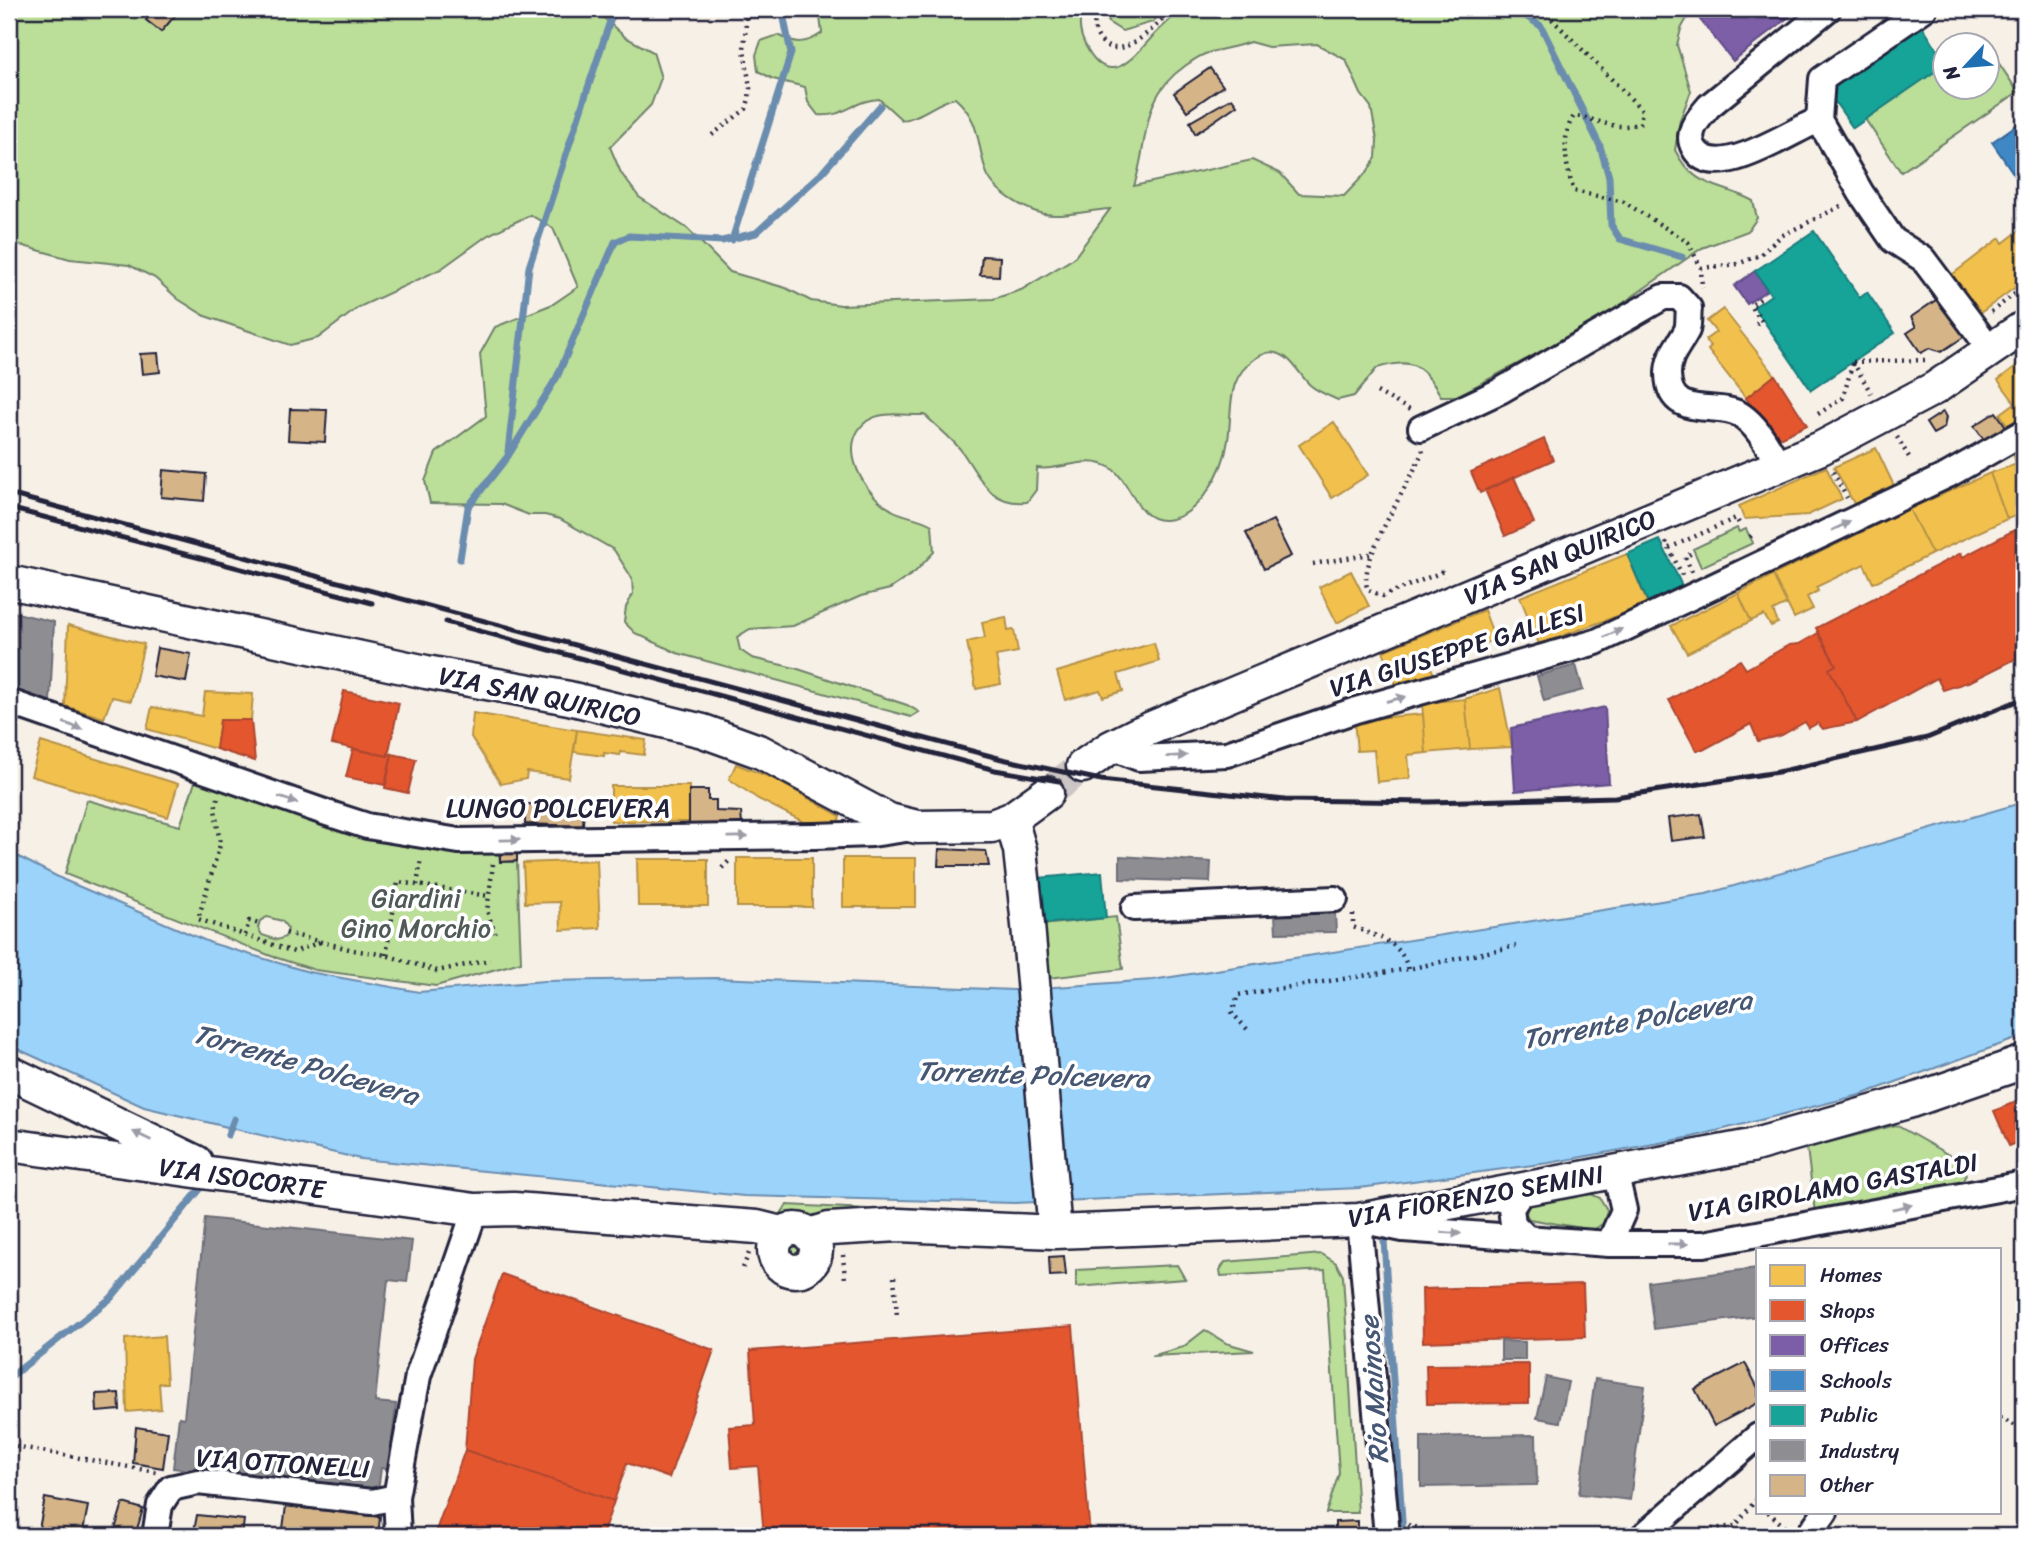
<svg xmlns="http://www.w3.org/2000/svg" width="2033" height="1545" font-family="Sriracha,sans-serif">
<rect width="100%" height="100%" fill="#f7f0e7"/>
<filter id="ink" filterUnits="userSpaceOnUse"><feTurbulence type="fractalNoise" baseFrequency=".0143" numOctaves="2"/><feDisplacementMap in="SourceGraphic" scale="14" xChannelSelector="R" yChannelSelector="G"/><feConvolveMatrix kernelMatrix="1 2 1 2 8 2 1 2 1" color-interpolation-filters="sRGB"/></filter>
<g filter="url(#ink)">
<path fill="#bbde98" stroke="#6e806a" stroke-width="2" fill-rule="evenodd" d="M9 9H594L625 37 653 52 661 78 651 105 610 147 621 173 639 197 688 229 730 272 786 288 811 301 841 305 993 299 1021 290 1074 258 1110 209C1092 210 1074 215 1056 215 1033 216 993 193 986 171 976 141 981 121 955 98 936 102 921 118 902 120L879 99C853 100 844 118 818 115L808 102 805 87 773 79 758 71 756 55 761 41 778 35C795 44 805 45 822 33L819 9H1083C1077 23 1080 37 1088 50 1113 92 1138 50 1158 31 1166 23 1174 16 1183 9H1692L1681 29 1677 45 1691 91 1680 120 1675 150C1694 189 1720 183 1753 201L1757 218 1748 231 1702 248 1593 324 1457 396H1441C1422 365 1414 357 1377 368L1354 396 1338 400C1329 396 1318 392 1310 385 1298 374 1293 357 1276 353 1270 351 1261 355 1256 358 1225 379 1233 408 1228 440 1224 470 1200 517 1166 520 1136 522 1132 482 1111 468 1086 453 1062 472 1037 468L1036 490 1027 502C988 506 980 476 960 449 950 437 936 426 925 415 907 416 882 410 867 421 835 445 864 495 892 510 904 517 919 517 932 525L934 552 915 572 890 589 861 596 793 626 750 629 737 637 740 650 752 658 795 668 907 705 919 712 911 717 677 653 635 633 624 622 626 607 633 594 632 578 614 550 560 519 545 515H529L501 504 430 503 425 481 436 453 486 416 480 354 495 327 553 304 578 287 553 228 530 215 488 235 441 269 359 307 318 338 290 345 205 316 178 299 155 278 129 265 70 259 9 242ZM1250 42 1268 47 1317 44 1346 60 1361 94 1371 107 1377 140 1376 158 1367 172 1344 196 1299 194 1280 173 1252 160 1134 186C1150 140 1138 99 1185 66 1192 61 1200 55 1208 53 1222 49 1236 47 1250 42Z
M1113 9H1163L1153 22 1122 31 1108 22Z
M1988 47 2018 92 1901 172 1865 119 1945 64 1946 88H1988Z
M1737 528 1739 532 1746 529 1753 543 1701 567 1693 549Z
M196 779 364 833 487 854 499 852 500 862H517L521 962 436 986 315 970 271 956 65 874 87 800 180 826ZM267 917 282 921 288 929 285 937 277 940 262 935 258 928 260 921Z
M1116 917 1123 969 1049 978 1042 925Z
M1896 1125 1961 1162 1966 1175 1959 1187 1815 1213 1807 1148Z
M1591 1194 1600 1198 1607 1210 1604 1223 1593 1230 1529 1219 1526 1214 1528 1206 1538 1201Z
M787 1205 868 1209 822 1224 775 1222Z
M787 1234 811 1249 805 1264 789 1267 778 1255 777 1247Z
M1322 1254 1336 1263 1343 1276 1358 1513H1326L1339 1473 1325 1270 1221 1276 1220 1270 1225 1262Z
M1177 1265 1185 1279 1076 1287V1270Z
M1205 1330 1226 1343 1254 1351 1151 1356 1183 1347Z"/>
<path fill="#9bd3fa" stroke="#6b8cae" stroke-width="2" d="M2024 802V1036L1860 1095 1692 1137 1549 1163 1360 1188 1015 1203 744 1196 360 1159 144 1107 9 1045V852L64 880 211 943 309 972 419 992 544 981 716 978 1014 990 1152 980 1706 894Z"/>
<path fill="#f2c14e" stroke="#b49148" stroke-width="2" d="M2024 227V294L2017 286 1979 314 1945 280 2000 238 2003 243Z
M1723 309 1775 375 1746 398 1708 350 1711 347 1705 340 1716 332 1707 321Z
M2024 360V416L2009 427 2000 414 2015 403 1998 380Z
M1334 422 1368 475 1332 498 1299 445Z
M1876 448 1896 490 1857 509 1834 467Z
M2024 449V492L2014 456Z
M2017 464 2024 492V513L2007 519 1990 473Z
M1826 467 1842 499 1808 515 1744 519 1739 506Z
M1990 473 2007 519 1932 554 1909 509Z
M1909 509 1932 554 1873 583 1864 564 1816 587 1818 591 1807 597 1813 609 1794 618 1773 575Z
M1627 554 1648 605 1562 636 1563 640 1541 649 1520 597Z
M1351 571 1369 606 1337 623 1319 587Z
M1773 575 1787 604 1773 611 1778 623 1771 626 1764 615 1751 621 1738 593Z
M1738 593 1751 621 1687 653 1671 626Z
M1484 610 1495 639 1430 666 1434 674 1398 689 1383 651Z
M1006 617 1008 631 1014 630 1018 652 996 656 1001 684 976 689 967 642 985 638 982 622Z
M68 625 144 644 131 701 112 697 104 718 65 706Z
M1154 643 1159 661 1118 674 1123 691 1103 697 1100 690 1065 700 1057 672Z
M1500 688 1512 747 1470 749 1465 699Z
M205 692 253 694 251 720H220L216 749 147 729 152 707 202 716Z
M1465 699 1470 749 1426 753 1422 703Z
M473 713 577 730 569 778 527 772 526 779 501 784 471 737Z
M1423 714 1426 753 1408 755 1410 778 1377 782 1374 750 1357 751 1354 720Z
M577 730 646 740 644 755 620 752V755L604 753V756L574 752Z
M41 742 178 784 168 817 31 776Z
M736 764 772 778 840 816 838 823H806L758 799 729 779Z
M611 786H689V822L611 821Z
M737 858H812V907H737Z
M843 858H916V907H843Z
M637 859H708V906H638Z
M597 860 600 928 561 930 560 902 525 903 523 863Z
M164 1336 167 1383H159L161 1409 127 1412 125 1339Z"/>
<path fill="#e4572e" stroke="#aa4732" stroke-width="2" d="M1775 375 1807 425 1775 440 1746 398Z
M1544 439 1553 460 1480 493 1471 472Z
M1514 477 1534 523 1505 536 1485 490Z
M2024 525V655L1971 681 1943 690 1937 678 1857 722 1829 669 1836 665 1816 628 1961 553 1963 557Z
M1818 633 1836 665 1829 669 1857 722 1823 729 1818 723 1809 728 1805 722 1782 735 1758 741 1751 724 1703 750H1696L1669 700 1740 660 1746 669 1789 645 1799 644Z
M344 691 399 703 388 756 332 744Z
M220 720H251L255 761 216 749Z
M353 749 388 756V753L392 754 385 785 346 777Z
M392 754 416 759 408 793 385 788Z
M2024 1098V1139L2009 1146 1994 1111Z
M502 1274 714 1350 669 1478 627 1463 614 1501 465 1450 472 1359Z
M1583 1284 1585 1337 1423 1342 1422 1289Z
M1073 1326 1090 1536H764L758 1466 732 1468 729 1427 755 1425 750 1351Z
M1529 1364V1403L1427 1404 1426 1365Z
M465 1450 614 1501 602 1536H434Z"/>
<path fill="#7b5ea7" stroke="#604c87" stroke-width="2" d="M1706 9H1799L1733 61 1697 16Z
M1755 271 1767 290 1747 304 1734 286Z
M1605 707 1609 783 1515 791 1511 728Z"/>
<path fill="#3f88c5" stroke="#36699c" stroke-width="2" d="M2018 124 2024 133V189L1992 142Z"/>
<path fill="#17a398" stroke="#1a7c7c" stroke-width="2" d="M1917 18 1946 64 1853 128 1822 83Z
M1814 231 1860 298 1867 292 1895 333 1811 390 1754 307 1771 295 1755 271Z
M1660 540 1684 590 1649 605 1627 554Z
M1102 872 1106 918 1042 924 1039 878Z"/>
<path fill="#8d8d92" stroke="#6d6d78" stroke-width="2" d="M13 612 54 622 50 703 9 690V615Z
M1576 665 1583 690 1544 701 1537 676Z
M1120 856 1211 862 1210 882 1120 879Z
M1335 913 1336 932 1276 933 1275 914Z
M205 1218 412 1241 407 1282 388 1280 375 1402 396 1404 389 1469 381 1468 378 1491 173 1468 179 1417 184 1418Z
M1758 1268V1316L1654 1329 1648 1282Z
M1501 1341 1525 1342V1360H1501Z
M1546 1377 1568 1382 1560 1422 1537 1418Z
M1595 1379 1645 1386 1630 1500 1579 1494Z
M1536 1435 1537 1485 1421 1487V1437Z"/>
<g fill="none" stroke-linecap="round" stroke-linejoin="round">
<path stroke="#6b8cae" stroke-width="7" d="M1515 9 1541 26 1600 146 1609 177 1611 225 1620 239 1682 257
M732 240 791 53 782 9
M508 452 529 267 614 9
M460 559 468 507 508 456 557 377 615 242 629 236 722 241 756 233 820 175 880 106
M228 1135 234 1119
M1384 1240 1403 1536
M9 1378 111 1298 201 1188"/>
</g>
<path fill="#d5b488" stroke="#22223b" stroke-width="2" d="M155 9H175L178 12 161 32 146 20Z
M1210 68 1223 86 1187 111 1174 93Z
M1232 98 1237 105 1195 134 1190 122Z
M982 256 1000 257 999 276 980 275Z
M1939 298 1965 336 1941 352 1930 348 1921 353 1907 333 1916 327 1911 317Z
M158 353 160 372 142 374 140 354Z
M290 409 327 410 325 442 288 440Z
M1943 412 1946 417 1944 428 1933 434 1926 423Z
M1996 412 2009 431 1988 445 1974 426Z
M163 470 206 474 204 501 161 497Z
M1273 520 1291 556 1264 569 1246 533Z
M157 648 191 654 186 682 152 676Z
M689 790H708V800H716V811L741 812 742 825 689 824Z
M525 804 584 805 583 826 525 824Z
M1701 814 1705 837 1671 841 1668 818Z
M939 849 986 851 989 866H938Z
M500 852H517V861L500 862Z
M1064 1256 1066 1275 1050 1276 1049 1257Z
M1745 1363 1758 1388V1403L1714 1426 1695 1389Z
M119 1393 120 1410 97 1412 96 1394Z
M136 1427 168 1432 163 1468 133 1463Z
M45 1498 88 1506 82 1536 39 1529Z
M123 1503 143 1509 135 1536H113Z
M286 1506 380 1517 378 1536H282Z
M197 1515 244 1520 242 1536H193Z
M1358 1521V1536H1335V1522Z"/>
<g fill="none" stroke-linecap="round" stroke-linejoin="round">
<path stroke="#ccc7c5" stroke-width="32" stroke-dasharray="32 16" stroke-linecap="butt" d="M1047 793 1083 766"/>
<defs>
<path id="minor" d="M1924 9 1822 79 1819 120 1861 193 1893 240 1923 259 1991 350
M1819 120C1790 131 1714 185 1694 148 1685 132 1699 118 1709 106L1828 9
M1421 428 1500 391 1663 297H1679L1689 308C1688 315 1689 324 1687 330 1679 346 1668 355 1668 374 1669 422 1718 400 1741 415 1759 427 1769 449 1780 467
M9 702 327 813 367 826 459 841 815 836 872 834 913 828
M1111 747 1139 758 1227 754 1356 710 1596 642 1948 475 2024 432
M1134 908 1335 899
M1523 1190 1511 1208 1513 1224 1528 1239
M1609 1244 1624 1210 1615 1171
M396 1497 398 1536
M155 1536 160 1505 171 1488 198 1482 372 1502 396 1497 418 1376 475 1210
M1387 1536 1359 1220 1403 1229 1609 1244H1704L2024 1184
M1643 1536 1758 1436
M1808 1536 1825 1512"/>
<path id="major" d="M9 582 426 672 569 698 703 731 761 752 889 820 917 827 992 826 1011 819 1047 793
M1083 766 1111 747 1137 734 1821 448 1935 388 2024 327
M1011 819 1020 850 1028 925 1055 1232
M9 1072 196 1162
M9 1145 475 1210 514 1209 757 1227 781 1233
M774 1250a21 21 0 1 1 42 0a21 21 0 1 1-42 0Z
M809 1235 829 1229 899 1225 1055 1232 1359 1220 1751 1146 1911 1101 2024 1062"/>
</defs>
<use href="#minor" stroke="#22223b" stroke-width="30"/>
<use href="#major" stroke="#22223b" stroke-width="37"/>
<path stroke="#22223b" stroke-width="4.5" stroke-dasharray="2 5" stroke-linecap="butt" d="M1099 9C1095 16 1092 27 1097 35 1116 71 1158 23 1174 9
M1542 9 1642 110 1640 123C1613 132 1601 119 1574 116 1560 135 1566 169 1574 191L1624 202 1688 242 1701 268 1702 288
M1956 9 1962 11 1965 9
M712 135 746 109 749 99 750 88 744 49 747 9
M1701 268 1738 264 1760 255 1781 236 1843 205
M1991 312 2020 290
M1756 324 1762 321 1751 306 1764 296
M1853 362 1925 360
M1853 362 1871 393
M1377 392 1410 410
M1818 414 1843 398 1853 362
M1897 437 1909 457
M1423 450C1412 482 1355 563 1368 590L1383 596 1442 572 1444 577
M1833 472 1847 498
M1750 537 1752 535
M1666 542 1682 575
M1669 548 1736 518 1741 527
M1313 564 1370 554
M1692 572 1685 557 1694 552
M218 798 215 809 220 845 198 919 294 952 320 942
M493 864 487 911 495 933
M722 868 730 860
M417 885 421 860
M1353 914V927C1378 937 1401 941 1408 969
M286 933 353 950 386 955 437 971 490 960
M245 935 249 921 259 924
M386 955 398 882 489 896
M1247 1029 1232 1013 1238 995 1408 969 1516 946
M843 1255 845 1280
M743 1268 749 1253
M894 1277 897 1316
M2000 1418 2024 1430
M9 1445 156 1472
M1768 1512 1786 1528
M1408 1525 1425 1530 1430 1536
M1684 1533 1735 1526 1756 1500 1758 1502"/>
<use href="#minor" stroke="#fff" stroke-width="24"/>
<use href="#major" stroke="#fff" stroke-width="32"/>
<path stroke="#22223b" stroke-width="5" d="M9 494 1002 759 1101 780 1285 800 1429 802 1615 797 1778 772 1927 738 2024 698
M9 508 372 603
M446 622 995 770 1059 781"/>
</g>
<defs><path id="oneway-solid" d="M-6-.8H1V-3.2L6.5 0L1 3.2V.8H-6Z" transform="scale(1.75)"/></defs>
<g fill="#9c9ca7">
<use href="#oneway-solid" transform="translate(1841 526) rotate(-25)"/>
<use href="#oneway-solid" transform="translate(1613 633) rotate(-25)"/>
<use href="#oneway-solid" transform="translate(1396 699) rotate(-15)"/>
<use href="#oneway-solid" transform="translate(73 726) rotate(20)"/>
<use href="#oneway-solid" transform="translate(1177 756) rotate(-3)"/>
<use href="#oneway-solid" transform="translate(288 800) rotate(18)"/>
<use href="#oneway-solid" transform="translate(738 837) rotate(-1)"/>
<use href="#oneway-solid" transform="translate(510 840) rotate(-1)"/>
<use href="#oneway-solid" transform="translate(142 1136) rotate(-154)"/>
<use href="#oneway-solid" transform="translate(1902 1207) rotate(-11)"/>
<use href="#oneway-solid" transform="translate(1451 1233) rotate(4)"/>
<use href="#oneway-solid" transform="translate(1678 1244)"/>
</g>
</g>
<g text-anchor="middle" stroke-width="7" stroke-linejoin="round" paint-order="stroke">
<g font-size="26" fill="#22223b" stroke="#fff">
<text transform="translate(1560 557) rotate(-23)" y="9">VIA SAN QUIRICO</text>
<text transform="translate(1457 650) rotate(-17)" y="9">VIA GIUSEPPE GALLESI</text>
<text transform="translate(540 696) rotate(12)" y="9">VIA SAN QUIRICO</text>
<text x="558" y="817">LUNGO POLCEVERA</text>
<text transform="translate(242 1178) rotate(8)" y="9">VIA ISOCORTE</text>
<text transform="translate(1833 1187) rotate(-10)" y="9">VIA GIROLAMO GASTALDI</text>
<text transform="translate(1476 1196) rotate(-10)" y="9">VIA FIORENZO SEMINI</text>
<text transform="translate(283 1463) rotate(4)" y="9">VIA OTTONELLI</text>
</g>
<g font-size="26" fill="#505a57" stroke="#fff">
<text x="416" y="907">Giardini<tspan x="416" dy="30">Gino Morchio</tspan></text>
</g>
<g font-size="28" font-style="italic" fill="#465774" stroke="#fff">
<text transform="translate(1637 1019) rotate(-10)" y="10">Torrente Polcevera</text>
<text transform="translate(306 1064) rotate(16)" y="10">Torrente Polcevera</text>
<text transform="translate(1033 1074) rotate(2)" y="10">Torrente Polcevera</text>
<text transform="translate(1373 1390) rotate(-94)" y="10">Rio Mainose</text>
</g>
</g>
<rect width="2033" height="1545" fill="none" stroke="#fff" stroke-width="35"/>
<rect x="18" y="18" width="1998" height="1510" fill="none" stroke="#22223b" stroke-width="2.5" filter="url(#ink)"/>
<rect x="1756" y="1248" width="245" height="266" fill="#ffffff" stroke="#a7a7b1" stroke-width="2"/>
<rect x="1770" y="1265" width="35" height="21" fill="#f2c14e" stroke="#a7a7b1" stroke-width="2"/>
<text x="1820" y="1282" font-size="21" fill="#22223b">Homes</text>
<rect x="1770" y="1300" width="35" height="21" fill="#e4572e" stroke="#a7a7b1" stroke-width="2"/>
<text x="1820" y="1318" font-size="21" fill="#22223b">Shops</text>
<rect x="1770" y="1335" width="35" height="21" fill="#7b5ea7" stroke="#a7a7b1" stroke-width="2"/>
<text x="1820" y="1352" font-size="21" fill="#22223b">Offices</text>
<rect x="1770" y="1370" width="35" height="21" fill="#3f88c5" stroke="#a7a7b1" stroke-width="2"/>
<text x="1820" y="1388" font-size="21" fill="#22223b">Schools</text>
<rect x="1770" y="1405" width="35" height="21" fill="#17a398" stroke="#a7a7b1" stroke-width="2"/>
<text x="1820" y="1422" font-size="21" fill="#22223b">Public</text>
<rect x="1770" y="1440" width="35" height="21" fill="#8d8d92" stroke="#a7a7b1" stroke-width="2"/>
<text x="1820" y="1458" font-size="21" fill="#22223b">Industry</text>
<rect x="1770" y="1475" width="35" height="21" fill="#d5b488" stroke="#a7a7b1" stroke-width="2"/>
<text x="1820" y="1492" font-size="21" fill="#22223b">Other</text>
<g transform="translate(1966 66) rotate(244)"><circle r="33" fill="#ffffff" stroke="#a7a7b1" stroke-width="2"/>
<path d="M0-5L12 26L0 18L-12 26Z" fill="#1f6fb2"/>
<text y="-10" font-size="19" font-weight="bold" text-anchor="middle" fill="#22223b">N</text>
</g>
</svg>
